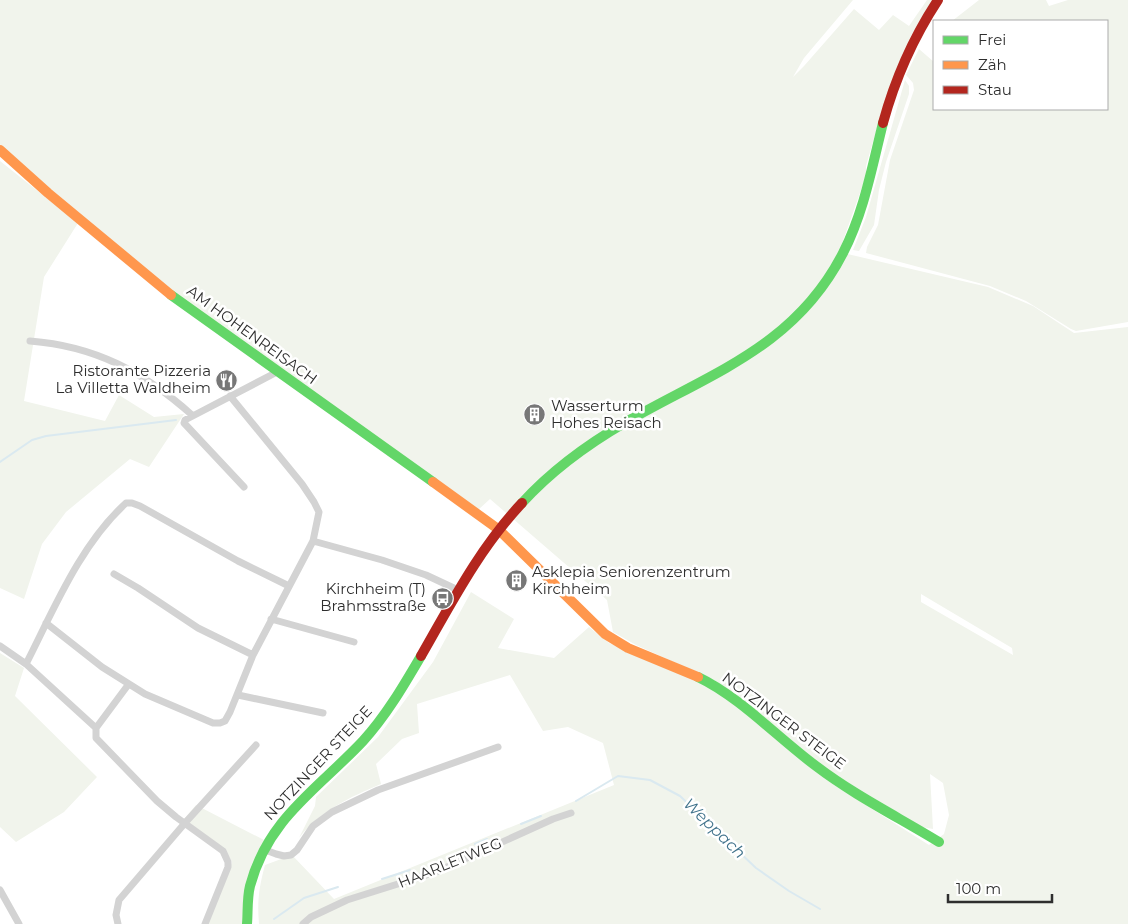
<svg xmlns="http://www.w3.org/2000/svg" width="1128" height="924" font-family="Montserrat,sans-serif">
<rect width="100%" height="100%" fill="#fff"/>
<path fill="#f1f4ec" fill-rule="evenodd" d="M0 0H853L804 58 793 77 804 66 854 9 879 30 893 15 909 26 927 0H934L883 107 866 166V176L839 252 988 287 1033 306 1074 333 1128 327V924H259C257 902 259 887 265 865L292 855 334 899 614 785 603 743 568 727 543 731 510 675 417 704 419 733 402 739 376 764 381 784C350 797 320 811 299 838L315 806 316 797 378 737 433 662 471 592 514 619 498 648 554 658 589 627 609 643 714 688 834 785 929 845 944 834 949 815 943 783 930 774 933 829 922 827 829 771 714 680 636 645 613 632 607 600 490 499 478 510 188 307 0 147ZM921 594 1012 648 1013 655 921 602Z
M979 0H1046L1049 6 1068 0H1128V322L1076 331 1071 329 1026 301 990 286 866 253 867 247 878 225 890 160 914 90 913 83 906 75 919 49 934 62V109H1107V21H952Z
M905 80 909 86V94L886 162 879 190 874 225 859 251 853 250 866 217Z
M0 161 78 223 44 277 24 401 105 421 119 395 154 417 184 414 149 467 130 459 66 512 42 544 24 599 0 588Z
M0 653 24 668 15 696 97 777 64 812 16 842 0 827Z
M196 805 264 840 246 885 242 924H205L228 874 232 862 226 850 184 819Z"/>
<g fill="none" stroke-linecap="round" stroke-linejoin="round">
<path stroke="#dae9f0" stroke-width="2" d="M0 462 32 440 46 436 176 420
M576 801 618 776 650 780 680 796 756 868 789 891 820 909
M521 824 541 816
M475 844 487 839
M382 879 410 870
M274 919 304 898 338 887"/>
<path stroke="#d3d3d3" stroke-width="7" d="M30 341C95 346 144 372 192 415
M230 396 302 484 314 502 319 512 313 541 382 560 426 575 458 590
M244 487 184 423 185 420 277 372
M114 574 138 588 198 628 253 655
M271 619 354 642
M46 623 102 667 145 694 213 723H220L225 721 230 712 253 655 313 541
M0 646 26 664
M128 685 96 728V738L157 801 176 817 223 851 228 862V867L205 924
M238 695 323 713
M96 728 26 664C54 609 80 545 126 503H132L140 506 238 561 289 586
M263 849 276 854 284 856 291 855 297 850 313 826 332 812 378 790 498 747
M0 890 19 924
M118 924 116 915 119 900 185 823 256 745
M303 924 311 917 347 900 436 872 553 819 571 813"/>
<path stroke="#63d668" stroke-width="10" d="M171 295 433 482
M522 503C552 470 588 444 626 422 711 373 795 347 843 253 864 212 872 167 883 123
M698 677C740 697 778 738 816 766 854 795 898 817 939 842
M247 924C248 911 247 898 250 886 268 818 318 789 363 741 386 716 404 685 421 656"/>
<path stroke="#ff974d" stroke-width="10" d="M0 150 48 193 171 295
M433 482 498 529 605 634 628 648 698 677"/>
<path stroke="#b3261e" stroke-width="10" d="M883 123C895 79 913 38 938 0
M421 656C452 602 479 549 522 503"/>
</g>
<defs>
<symbol id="restaurant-disc" viewBox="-11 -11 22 22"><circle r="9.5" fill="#777" stroke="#fff"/><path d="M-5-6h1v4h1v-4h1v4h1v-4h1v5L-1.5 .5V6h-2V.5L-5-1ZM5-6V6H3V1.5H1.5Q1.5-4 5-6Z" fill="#fff"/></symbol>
<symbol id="building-disc" viewBox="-11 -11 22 22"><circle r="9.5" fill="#777" stroke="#fff"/><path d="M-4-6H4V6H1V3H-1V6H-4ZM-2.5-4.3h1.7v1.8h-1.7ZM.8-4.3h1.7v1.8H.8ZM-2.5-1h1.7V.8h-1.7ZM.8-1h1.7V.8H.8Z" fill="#fff"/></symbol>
<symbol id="bus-disc" viewBox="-11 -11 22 22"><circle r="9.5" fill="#777" stroke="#fff"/><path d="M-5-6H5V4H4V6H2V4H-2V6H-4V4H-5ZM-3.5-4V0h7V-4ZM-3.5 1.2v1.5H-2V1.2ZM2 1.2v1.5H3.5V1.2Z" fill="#fff"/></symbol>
</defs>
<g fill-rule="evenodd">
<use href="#restaurant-disc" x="214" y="368" width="25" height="25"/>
<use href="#building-disc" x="522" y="402" width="25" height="25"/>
<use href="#building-disc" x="504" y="568" width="25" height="25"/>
<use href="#bus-disc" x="430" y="586" width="25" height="25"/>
</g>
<g text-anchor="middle" stroke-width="5" stroke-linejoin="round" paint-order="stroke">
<g font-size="15" fill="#2e2e2e" stroke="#fff">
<text transform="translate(252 335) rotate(36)" y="5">AM HOHENREISACH</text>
<text transform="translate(784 721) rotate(37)" y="5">NOTZINGER STEIGE</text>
<text transform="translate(318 763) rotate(-47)" y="5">NOTZINGER STEIGE</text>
<text transform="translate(450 863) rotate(-22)" y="5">HAARLETWEG</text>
</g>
<g font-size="15" fill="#2e2e2e" stroke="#fff" text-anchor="end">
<text x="211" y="376">Ristorante Pizzeria<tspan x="211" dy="17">La Villetta Waldheim</tspan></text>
<text x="551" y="411" text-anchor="start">Wasserturm<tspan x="551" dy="17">Hohes Reisach</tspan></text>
<text x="532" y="577" text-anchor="start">Asklepia Seniorenzentrum<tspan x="532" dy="17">Kirchheim</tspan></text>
<text x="426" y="594">Kirchheim (T)<tspan x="426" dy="17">Brahmsstraße</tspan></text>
</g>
<g font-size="16" font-style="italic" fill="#41738c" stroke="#fff">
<text transform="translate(715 828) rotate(44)" y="6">Weppach</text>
</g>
</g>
<rect x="933" y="20" width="175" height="90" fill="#ffffff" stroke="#ababab"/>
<rect x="943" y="36" width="25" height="8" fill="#63d668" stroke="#ababab"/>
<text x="978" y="45" font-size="15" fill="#2e2e2e">Frei</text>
<rect x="943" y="61" width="25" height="8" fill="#ff974d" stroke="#ababab"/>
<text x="978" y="70" font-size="15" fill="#2e2e2e">Zäh</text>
<rect x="943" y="86" width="25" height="8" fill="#b3261e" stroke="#ababab"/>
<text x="978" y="95" font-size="15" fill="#2e2e2e">Stau</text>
<path d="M948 894v8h104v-8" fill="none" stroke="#2e2e2e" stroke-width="2.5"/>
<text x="956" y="894" font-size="15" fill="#2e2e2e" stroke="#ffffff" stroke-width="4" paint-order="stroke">100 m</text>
</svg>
